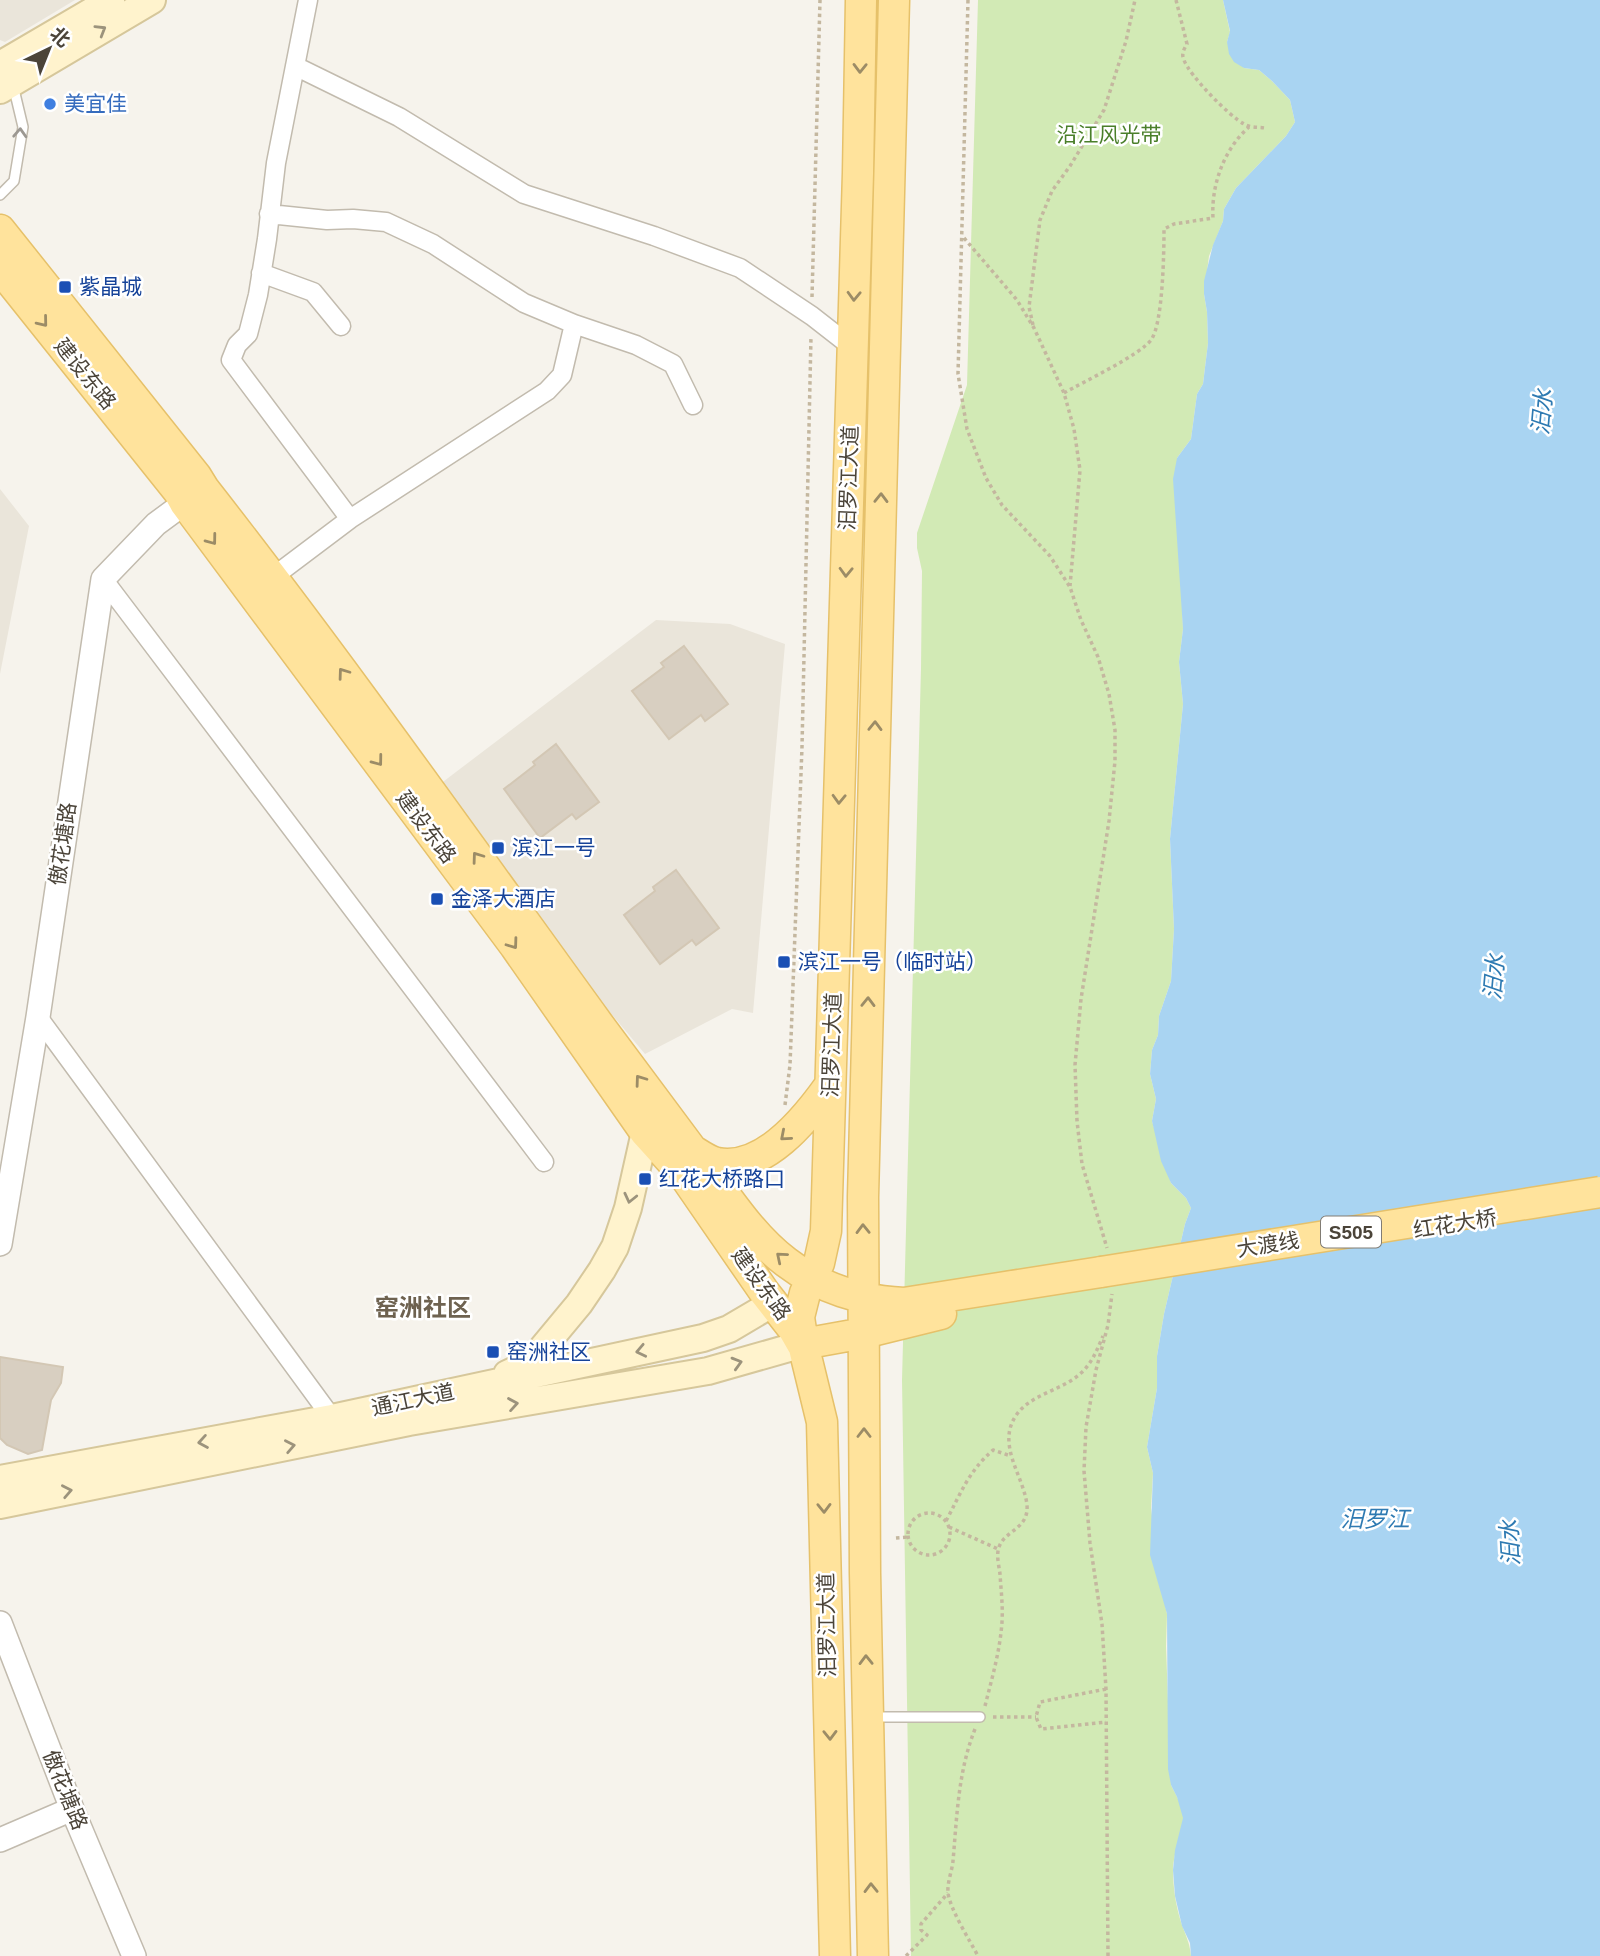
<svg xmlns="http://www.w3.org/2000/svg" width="1600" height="1956" font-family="Helvetica,'Noto Sans SC',sans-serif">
<rect width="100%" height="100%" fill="#f6f3ec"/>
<path fill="#eae5da" d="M0 0H75L5 42 0 40Z
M0 489 29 526 0 674Z
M656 620 730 624 785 644 753 1013 732 1009 645 1054 427 794Z"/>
<path fill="#d2eab5" d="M978 0H1223L1230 32 1227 42 1244 68 1259 70 1272 81 1290 100 1295 122 1286 136 1236 188 1224 209 1223 221 1209 256 1204 294 1207 312 1208 343 1203 384 1197 394 1191 439 1177 458 1183 629 1179 662 1183 704 1170 839 1174 929 1171 981 1159 1016 1158 1035 1152 1050 1150 1074 1156 1099 1152 1121 1171 1183 1186 1198 1191 1208 1185 1224 1164 1314 1157 1356V1388L1147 1447 1153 1473 1151 1508 1161 1586 1167 1614 1166 1646 1171 1785C1176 1795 1182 1805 1183 1816 1184 1829 1173 1854 1173 1870 1173 1888 1176 1908 1182 1925 1186 1936 1190 1944 1191 1956H911L902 1380 921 669 922 571 917 548V533L967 385Z"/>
<path fill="#a9d4f2" d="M1223 0H1600V1956H1191L1190 1943 1182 1926 1175 1896 1173 1870 1175 1850 1183 1818 1177 1797 1171 1785 1168 1769 1167 1614 1150 1555 1153 1473 1147 1447 1157 1388V1356L1164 1314 1185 1224 1191 1208 1186 1198 1171 1183 1161 1161 1152 1121 1156 1099 1150 1074 1152 1050 1158 1035 1159 1016 1171 981 1174 929 1170 839 1183 704 1179 662 1183 629 1173 479 1177 458 1191 439 1197 394 1203 384 1208 343 1207 312 1204 294V281L1213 245 1223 221 1224 209 1236 188 1286 136 1295 122 1290 100 1272 81 1259 70 1244 68 1234 62 1229 54 1227 42 1230 31Z"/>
<path fill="#d8cfc1" stroke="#d3c7b4" stroke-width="2" d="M684 646 728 704 705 721 701 715 669 739 632 691 664 667 661 663Z
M556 744 599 802 576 819 572 814 540 838 504 789 535 765 533 762Z
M676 870 719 928 696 945 692 940 660 964 624 915 655 891 653 887Z
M0 1357 63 1367 61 1383 51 1400 42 1450 28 1454 7 1445 0 1438Z"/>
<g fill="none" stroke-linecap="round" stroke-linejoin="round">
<defs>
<path id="service" d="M0 195 14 181 23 127 13 85
M873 1717H980"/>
<path id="minor" d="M308 0 276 163 267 239 258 295 248 334 237 345 231 360 350 519
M295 66 399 117 524 194 654 236 740 268 812 316 853 348
M269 214 327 220 353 219 386 222 433 244 524 303 574 324 636 345 673 364 693 405
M261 273 313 292 341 326
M273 577 350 519 547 391 562 375 574 324
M103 579 544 1162
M38 1017 332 1418 333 1424"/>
<path id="tertiary" d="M0 1244 38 1017 103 579 156 524 198 493
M0 1623 72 1809 134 1956
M0 1840 72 1809"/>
<path id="secondary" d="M0 65 111 0
M0 90 152 0
M507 1374 530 1363 579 1304 602 1270 615 1247 628 1208 645 1132
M0 1479 332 1418 703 1338 729 1329 773 1303
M0 1505 409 1422 708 1371 803 1344"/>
<path id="primary" d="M0 230 196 476 204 489C341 664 469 846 599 1025 634 1072 669 1119 704 1166 729 1200 753 1237 786 1262 820 1288 862 1301 904 1303L1101 1272
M0 268 179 492 185 503 515 946 645 1132 683 1174 765 1293 794 1330 802 1344
M692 1150C700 1155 708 1161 717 1163 764 1172 806 1119 830 1085
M803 1344 864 1333 941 1314
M835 1956 822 1422 803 1344 799 1317 805 1293 819 1263 826 1231 858 173 861 0
M873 1956 865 1573 863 1197 894 0"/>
</defs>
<use href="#service" stroke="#c2bbae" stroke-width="12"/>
<use href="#minor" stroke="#c2bbae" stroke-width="21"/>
<use href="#tertiary" stroke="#c2bbae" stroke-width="26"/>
<use href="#secondary" stroke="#d6c79b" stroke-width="30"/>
<use href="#primary" stroke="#e6c16a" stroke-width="33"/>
<path stroke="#c4b79f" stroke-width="3.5" stroke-dasharray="3.5 3.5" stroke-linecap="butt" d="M968 0 958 374 967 429 986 478 1002 505 1050 556 1070 587 1081 620 1098 657 1109 694 1115 730V761L1109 821 1081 999 1075 1065 1077 1121 1082 1164 1107 1248
M1176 0 1187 44C1184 49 1181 54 1184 60 1189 75 1229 116 1244 124 1250 128 1258 127 1265 128
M964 238 1017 300 1034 328 1064 393 1074 429 1080 470 1070 586
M812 297 820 0
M1033 325 1029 307 1040 220 1052 191 1070 166 1104 110 1126 41 1135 0
M1064 393C1083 382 1140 355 1151 340 1163 324 1164 251 1164 229L1174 224 1213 218C1211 185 1224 149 1249 127
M785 1105 790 1065 802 747 811 336
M908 1534a21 21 0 1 1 42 0a21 21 0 1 1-42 0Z
M946 1521C961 1493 968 1472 993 1450L1011 1456
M949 1527 998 1549
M896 1538 908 1537
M1106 1689 1040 1702 1036 1717 1041 1729 1106 1722
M985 1706C992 1678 1000 1651 1002 1622 1003 1606 1001 1590 1000 1574 999 1566 996 1555 999 1547 1005 1530 1029 1529 1027 1505 1024 1477 997 1446 1015 1417 1029 1394 1062 1391 1081 1373 1092 1363 1097 1350 1103 1336
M993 1717H1036
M975 1729C958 1772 957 1816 953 1861 952 1871 947 1883 948 1893 950 1909 970 1941 978 1956
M906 1956 927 1935 921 1930V1924L948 1893
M1108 1956 1106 1689 1102 1624 1090 1543 1084 1471 1086 1427 1096 1370 1108 1325 1112 1294"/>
<use href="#service" stroke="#fff" stroke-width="9"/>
<use href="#minor" stroke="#fff" stroke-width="18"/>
<use href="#tertiary" stroke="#fff" stroke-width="23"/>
<use href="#secondary" stroke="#fff3cd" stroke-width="26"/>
<use href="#primary" stroke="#ffe39c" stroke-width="30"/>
<defs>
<path id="primary-bridge" d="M1101 1272 1600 1192"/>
</defs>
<use href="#primary-bridge" stroke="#e6c16a" stroke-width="33" stroke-linecap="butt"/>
<use href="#primary-bridge" stroke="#ffe39c" stroke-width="30"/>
</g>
<defs><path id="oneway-chevron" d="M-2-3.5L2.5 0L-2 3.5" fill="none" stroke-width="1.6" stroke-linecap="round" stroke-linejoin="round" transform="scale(1.75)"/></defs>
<g stroke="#9c937c">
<use href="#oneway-chevron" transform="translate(101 30) rotate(-31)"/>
<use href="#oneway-chevron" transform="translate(630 1198) rotate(103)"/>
<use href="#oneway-chevron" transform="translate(641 1351) rotate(168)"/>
<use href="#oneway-chevron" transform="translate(737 1363) rotate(-16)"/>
<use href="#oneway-chevron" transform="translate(513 1404) rotate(-10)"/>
<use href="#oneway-chevron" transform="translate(203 1442) rotate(170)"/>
<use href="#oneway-chevron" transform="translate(290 1446) rotate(-11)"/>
<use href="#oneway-chevron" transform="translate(67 1491) rotate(-11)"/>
</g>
<g stroke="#9c8c66">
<use href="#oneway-chevron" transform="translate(860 68) rotate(91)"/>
<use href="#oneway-chevron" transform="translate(854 296) rotate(92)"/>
<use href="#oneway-chevron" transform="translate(43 322) rotate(51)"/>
<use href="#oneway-chevron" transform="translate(881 498) rotate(-89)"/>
<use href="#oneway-chevron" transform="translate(212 540) rotate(53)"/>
<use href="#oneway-chevron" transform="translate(846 572) rotate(92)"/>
<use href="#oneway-chevron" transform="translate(343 673) rotate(-126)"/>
<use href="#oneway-chevron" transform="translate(875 726) rotate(-89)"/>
<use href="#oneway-chevron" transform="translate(378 761) rotate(53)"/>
<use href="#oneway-chevron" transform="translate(839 799) rotate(92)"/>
<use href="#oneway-chevron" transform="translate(477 857) rotate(-126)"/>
<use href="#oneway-chevron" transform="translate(513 944) rotate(54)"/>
<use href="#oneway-chevron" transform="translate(868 1002) rotate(-89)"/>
<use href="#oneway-chevron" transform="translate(640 1080) rotate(-126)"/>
<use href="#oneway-chevron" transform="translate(785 1136) rotate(139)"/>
<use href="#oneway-chevron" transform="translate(863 1229) rotate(-91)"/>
<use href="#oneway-chevron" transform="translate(781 1257) rotate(-140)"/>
<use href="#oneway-chevron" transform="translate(864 1433) rotate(-90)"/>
<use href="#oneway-chevron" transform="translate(824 1508) rotate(89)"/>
<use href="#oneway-chevron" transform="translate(866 1660) rotate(-91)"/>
<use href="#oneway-chevron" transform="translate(830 1735) rotate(89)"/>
<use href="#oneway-chevron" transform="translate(871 1888) rotate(-91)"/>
</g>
<use stroke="#9c9892" href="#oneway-chevron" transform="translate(20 133) rotate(-87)"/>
<circle fill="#3f7fe0" stroke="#fff" stroke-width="2.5" cx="50" cy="104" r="7"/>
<g fill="#1a4fb4" stroke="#fff" stroke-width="2.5">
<rect x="58" y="280" width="14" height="14" rx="3.5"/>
<rect x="491" y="841" width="14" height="14" rx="3.5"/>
<rect x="430" y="892" width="14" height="14" rx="3.5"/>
<rect x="777" y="955" width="14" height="14" rx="3.5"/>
<rect x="638" y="1172" width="14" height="14" rx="3.5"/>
<rect x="486" y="1345" width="14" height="14" rx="3.5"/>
</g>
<g text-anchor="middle" stroke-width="5" stroke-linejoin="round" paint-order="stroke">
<rect fill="#fff" stroke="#817c74" stroke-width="2" x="1321" y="1216.5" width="60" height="31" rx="5"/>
<g font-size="19" font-weight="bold" fill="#4b4439">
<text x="1351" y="1239">S505</text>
</g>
<g font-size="21" fill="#366cbe" stroke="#fff" text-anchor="start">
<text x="64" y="111">美宜佳</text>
</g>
<g font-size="21" fill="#4a7f2a" stroke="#fff">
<text x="1109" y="142">沿江风光带</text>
</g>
<g font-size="21" fill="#164399" stroke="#fff" text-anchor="start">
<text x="79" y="294">紫晶城</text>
<text x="512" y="855">滨江一号</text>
<text x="451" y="906">金泽大酒店</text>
<text x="798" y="969">滨江一号（临时站）</text>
<text x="659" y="1186">红花大桥路口</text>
<text x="507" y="1359">窑洲社区</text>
</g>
<g font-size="21" fill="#4b4439" stroke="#fff">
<text transform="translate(85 374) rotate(51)" y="7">建设东路</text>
<text transform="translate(849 478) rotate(-88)" y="7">汨罗江大道</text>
<text transform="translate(426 827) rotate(53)" y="7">建设东路</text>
<text transform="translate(63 844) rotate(-82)" y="7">傲花塘路</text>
<text transform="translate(832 1045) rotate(-88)" y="7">汨罗江大道</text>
<text transform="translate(1455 1224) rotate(-9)" y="7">红花大桥</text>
<text transform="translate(1268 1245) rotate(-9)" y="7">大渡线</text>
<text transform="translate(761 1284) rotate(54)" y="7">建设东路</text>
<text transform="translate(413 1400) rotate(-12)" y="7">通江大道</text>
<text transform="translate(827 1625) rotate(-91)" y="7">汨罗江大道</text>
<text transform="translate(65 1790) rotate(68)" y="7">傲花塘路</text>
</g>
<g font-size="23" font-style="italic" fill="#2e7ab2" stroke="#fff">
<text transform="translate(1542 412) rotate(-85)" y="8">汨水</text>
<text transform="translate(1494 977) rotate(-85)" y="8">汨水</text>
<text x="1375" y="1527">汨罗江</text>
<text transform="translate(1510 1543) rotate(-93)" y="8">汨水</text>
</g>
<g font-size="24" font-weight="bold" fill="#6e6250" stroke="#fff">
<text x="423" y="1316">窑洲社区</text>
</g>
</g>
<g transform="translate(49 49) rotate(43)" stroke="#ffffff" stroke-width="5" paint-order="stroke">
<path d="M0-5L12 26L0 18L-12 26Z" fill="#4b4439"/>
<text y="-10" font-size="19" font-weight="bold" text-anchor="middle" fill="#4b4439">北</text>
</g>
</svg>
